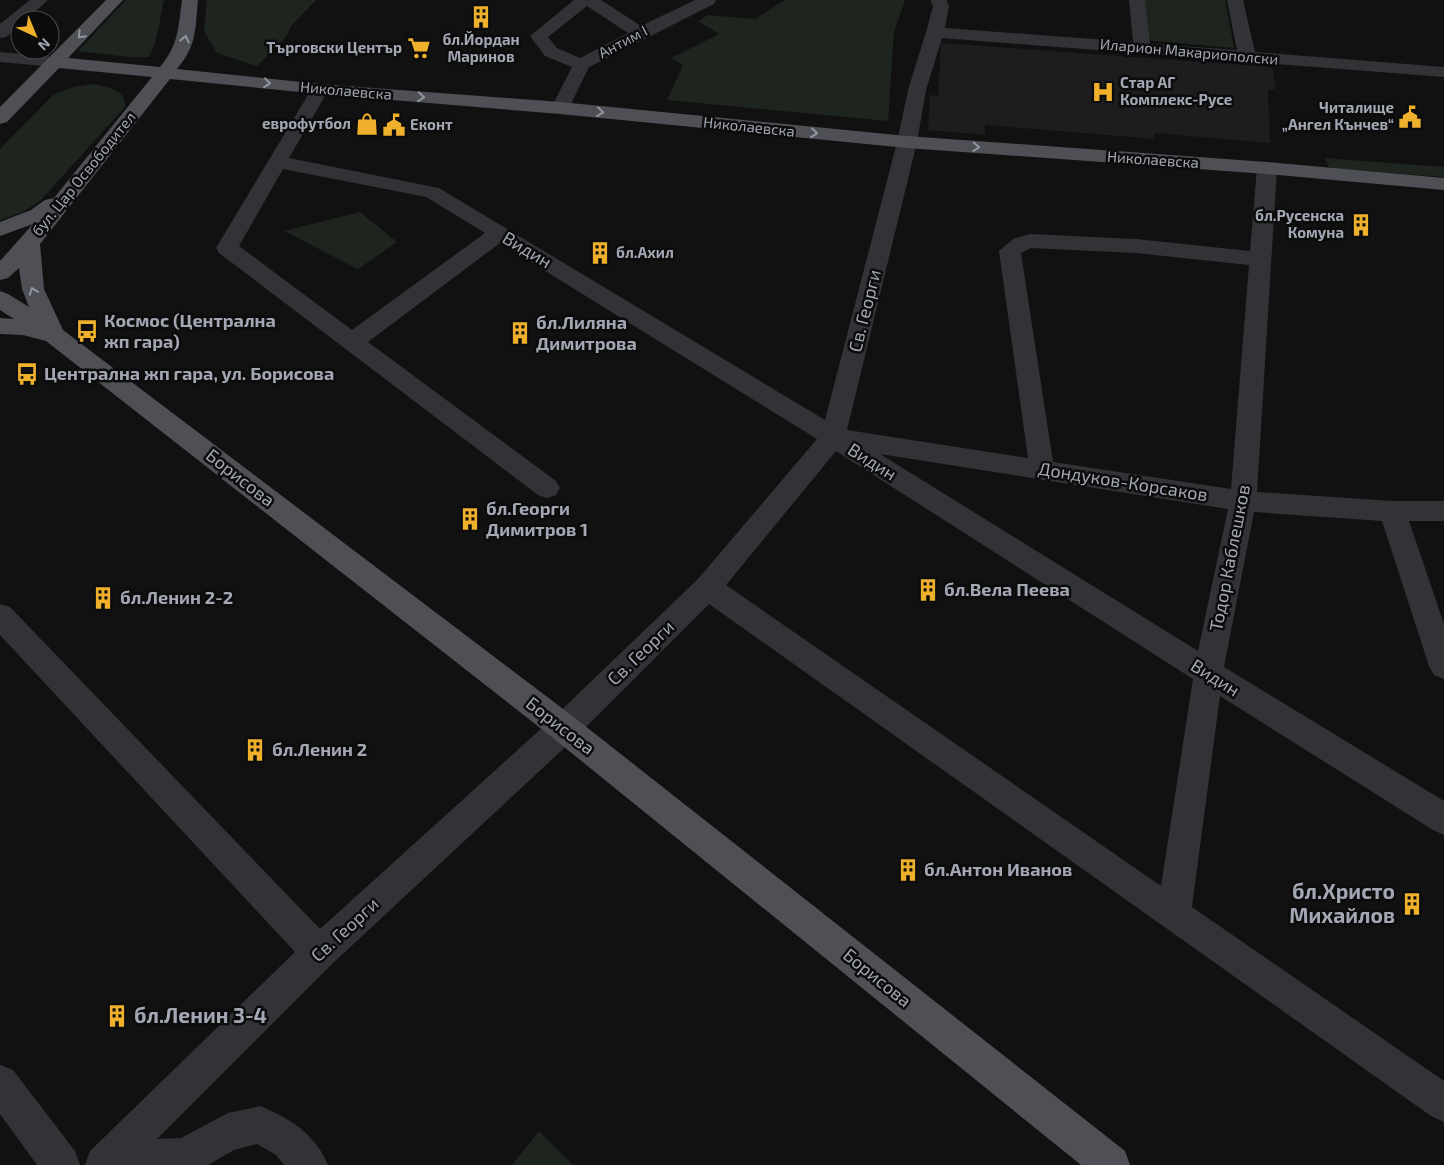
<svg xmlns="http://www.w3.org/2000/svg" width="1444" height="1165" font-family="'Exo 2',sans-serif">
<rect width="100%" height="100%" fill="#111112"/>
<path fill="#1d1d1f" d="M941 43 1272 67 1276 89H1268L1270 143 1154 133 1155 139 985 125V135L928 130 930 95 938 96Z"/>
<path fill="#1d251e" d="M126 0H164C159 19 159 40 149 57H128L78 51Z
M207 0H316L291 26 286 37 257 66 217 53 204 31Z
M785 0H905L894 32 888 121 667 100 683 65 671 58 719 34 698 21 708 15 755 19Z
M1140 0H1225L1234 48 1144 40Z
M93 84C106 87 127 90 125 107L41 200 23 212 0 220V149L53 95 73 87Z
M1325 158 1444 167V177L1329 168Z
M360 212 397 242 358 269 284 231Z
M539 1131 573 1165H512Z"/>
<g fill="none" stroke-linecap="round" stroke-linejoin="round">
<path fill="#323337" fill-rule="evenodd" d="M30 0H48L26 20H20V25L6 37 0 38V24Z
M574 0H601L641 26 695 0H716L714 4 589 67 569 108 567 112H553L551 108 572 67 545 56 530 36ZM587 6 628 33 580 58 557 48 548 37Z
M930 0H946L949 6 945 28 1133 42 1129 0H1145L1150 44 1237 50 1227 0H1243L1255 52 1444 67V77L942 38 926 90 917 142 847 430 1028 458 999 251 1013 239 1030 234 1136 239 1250 251 1257 168 1260 164H1274L1277 168 1257 492 1392 501H1444V521H1409L1444 624V679L1434 675 1429 666 1382 521 1254 512 1224 667 1444 801V835L1433 830 1220 696 1192 907 1444 1081V1122L1431 1116 709 604 575 738 331 965 157 1139 181 1138 228 1113 260 1106C290 1118 316 1135 328 1165H284L276 1155 257 1144 234 1150 208 1165H85L90 1151 295 952 0 635V604L10 607 320 929 553 718 698 579 817 439 500 243 368 342 556 481 560 488 556 495 547 498 538 495 219 253 216 248 314 85H326L329 89 289 158 439 188 825 420 897 142 908 90 926 32 933 6ZM283 169 426 197 485 233 352 330 239 246ZM1031 248 1136 253 1249 265 1231 489 1053 462 1021 253ZM836 451 1193 679 1161 886 726 585ZM880 454 1228 509 1198 651Z
M0 52 55 57 61 58 64 62 61 66 55 67 0 62Z
M0 1065 13 1070 75 1151 80 1165H37L0 1114Z"/>
<path fill="#4e5056" fill-rule="evenodd" d="M106 0H123L68 58 160 67C179 44 178 29 182 0H198C195 30 197 45 177 69L320 84 560 102 907 136 1267 162 1444 178V190L1267 174 907 148 560 114 320 94 170 79 40 244 44 289 63 330 575 718 1125 1151 1130 1165H1081L553 738 46 341 23 335 0 334V318L14 319 0 310V291L8 294 29 307 22 289 19 268 8 278 0 280V261L33 224 0 236V222L31 210 45 200 54 198 152 77 59 68 7 122 0 124V107Z"/>
</g>
<defs><path id="oneway-chevron" d="M-2-3.5L2.5 0L-2 3.5" fill="none" stroke-width="1.6" stroke-linecap="round" stroke-linejoin="round" transform="scale(1.25)"/></defs>
<g stroke="#9196a0">
<use href="#oneway-chevron" transform="translate(81 35) rotate(134)"/>
<use href="#oneway-chevron" transform="translate(185 39) rotate(-77)"/>
<use href="#oneway-chevron" transform="translate(267 83) rotate(6)"/>
<use href="#oneway-chevron" transform="translate(421 97) rotate(5)"/>
<use href="#oneway-chevron" transform="translate(600 112) rotate(6)"/>
<use href="#oneway-chevron" transform="translate(814 133) rotate(6)"/>
<use href="#oneway-chevron" transform="translate(976 147) rotate(4)"/>
<use href="#oneway-chevron" transform="translate(33 291) rotate(-110)"/>
</g>
<defs>
<symbol id="building-bare" viewBox="-9 -9 18 18"><path d="M-4-6H4V6H1V3H-1V6H-4ZM-2.5-4.3h1.7v1.8h-1.7ZM.8-4.3h1.7v1.8H.8ZM-2.5-1h1.7V.8h-1.7ZM.8-1h1.7V.8H.8Z" fill="#efb02c" stroke="#0c0c0d" stroke-width="2.5" paint-order="stroke"/></symbol>
<symbol id="supermarket-bare" viewBox="-9 -9 18 18"><path d="M-6-5.5h2.5l.6 2H6L4.5 2H-2.5L-4.4-4H-6ZM-1.5 3.2a1.3 1.3 0 1 0 .1 0ZM3 3.2a1.3 1.3 0 1 0 .1 0Z" fill="#efb02c" stroke="#0c0c0d" stroke-width="2.5" paint-order="stroke"/></symbol>
<symbol id="hospital-bare" viewBox="-9 -9 18 18"><path d="M-5-5h3v3.5h4V-5h3V5h-3V1.5h-4V5h-3Z" fill="#efb02c" stroke="#0c0c0d" stroke-width="2.5" paint-order="stroke"/></symbol>
<symbol id="civic-bare" viewBox="-9 -9 18 18"><path d="M-.6-6.5H3V-4.5H.6V-3L4-1V1h2V6H-6V1h2V-1L-.6-3ZM-1.2 2.5V6h2.4V2.5Z" fill="#efb02c" stroke="#0c0c0d" stroke-width="2.5" paint-order="stroke"/></symbol>
<symbol id="shop-bare" viewBox="-9 -9 18 18"><path d="M-5-2.5h2.3a2.7 3.5 0 0 1 5.4 0H5L5.5 6h-11ZM-1.5-2.5h3a1.5 2.3 0 0 0-3 0Z" fill="#efb02c" stroke="#0c0c0d" stroke-width="2.5" paint-order="stroke"/></symbol>
<symbol id="bus-bare" viewBox="-9 -9 18 18"><path d="M-5-6H5V4H4V6H2V4H-2V6H-4V4H-5ZM-3.5-4V0h7V-4ZM-3.5 1.2v1.5H-2V1.2ZM2 1.2v1.5H3.5V1.2Z" fill="#efb02c" stroke="#0c0c0d" stroke-width="2.5" paint-order="stroke"/></symbol>
</defs>
<g fill-rule="evenodd">
<use href="#building-bare" x="465" y="1" width="32" height="32"/>
<use href="#supermarket-bare" x="403" y="32" width="32" height="32"/>
<use href="#hospital-bare" x="1087" y="76" width="32" height="32"/>
<use href="#civic-bare" x="1394" y="101" width="32" height="32"/>
<use href="#shop-bare" x="351" y="108" width="32" height="32"/>
<use href="#civic-bare" x="378" y="109" width="32" height="32"/>
<use href="#building-bare" x="1345" y="209" width="32" height="32"/>
<use href="#building-bare" x="584" y="237" width="32" height="32"/>
<use href="#bus-bare" x="71" y="315" width="32" height="32"/>
<use href="#building-bare" x="504" y="317" width="32" height="32"/>
<use href="#bus-bare" x="11" y="358" width="32" height="32"/>
<use href="#building-bare" x="454" y="503" width="32" height="32"/>
<use href="#building-bare" x="912" y="574" width="32" height="32"/>
<use href="#building-bare" x="87" y="582" width="32" height="32"/>
<use href="#building-bare" x="239" y="734" width="32" height="32"/>
<use href="#building-bare" x="892" y="854" width="32" height="32"/>
<use href="#building-bare" x="1396" y="888" width="32" height="32"/>
<use href="#building-bare" x="101" y="1000" width="32" height="32"/>
</g>
<g text-anchor="middle" stroke-width="5" stroke-linejoin="round" paint-order="stroke">
<g font-size="15" font-weight="bold" fill="#a2a7b3" stroke="#0c0c0d" text-anchor="end">
<text x="481" y="45" text-anchor="middle">бл.Йордан<tspan x="481" dy="17">Маринов</tspan></text>
<text x="402" y="53">Търговски Център</text>
<text x="1120" y="88" text-anchor="start">Стар АГ<tspan x="1120" dy="17">Комплекс-Русе</tspan></text>
<text x="1394" y="113">Читалище<tspan x="1394" dy="17">„Ангел Кънчев“</tspan></text>
<text x="351" y="129">еврофутбол</text>
<text x="410" y="130" text-anchor="start">Еконт</text>
<text x="1344" y="221">бл.Русенска<tspan x="1344" dy="17">Комуна</tspan></text>
<text x="616" y="258" text-anchor="start">бл.Ахил</text>
</g>
<g font-size="15" fill="#a2a7b3" stroke="#0c0c0d">
<text transform="translate(623 42) rotate(-28)" y="5">Антим I</text>
<text transform="translate(1189 52) rotate(5)" y="5">Иларион Макариополски</text>
<text transform="translate(346 91) rotate(5)" y="5">Николаевска</text>
<text transform="translate(749 127) rotate(6)" y="5">Николаевска</text>
<text transform="translate(1153 160) rotate(4)" y="5">Николаевска</text>
<text transform="translate(84 174) rotate(-51)" y="5">бул. Цар Освободител</text>
</g>
<g font-size="18" fill="#a2a7b3" stroke="#0c0c0d">
<text transform="translate(527 250) rotate(31)" y="6">Видин</text>
<text transform="translate(865 311) rotate(-76)" y="6">Св. Георги</text>
<text transform="translate(872 462) rotate(32)" y="6">Видин</text>
<text transform="translate(240 478) rotate(38)" y="6">Борисова</text>
<text transform="translate(1123 482) rotate(9)" y="6">Дондуков-Корсаков</text>
<text transform="translate(1230 558) rotate(-79)" y="6">Тодор Каблешков</text>
<text transform="translate(641 653) rotate(-44)" y="6">Св. Георги</text>
<text transform="translate(1215 678) rotate(32)" y="6">Видин</text>
<text transform="translate(560 726) rotate(38)" y="6">Борисова</text>
<text transform="translate(345 930) rotate(-43)" y="6">Св. Георги</text>
<text transform="translate(877 978) rotate(39)" y="6">Борисова</text>
</g>
<g font-size="18" font-weight="bold" fill="#a2a7b3" stroke="#0c0c0d" text-anchor="start">
<text x="104" y="327">Космос (Централна<tspan x="104" dy="21">жп гара)</tspan></text>
<text x="536" y="329">бл.Лиляна<tspan x="536" dy="21">Димитрова</tspan></text>
<text x="44" y="380">Централна жп гара, ул. Борисова</text>
<text x="486" y="515">бл.Георги<tspan x="486" dy="21">Димитров 1</tspan></text>
<text x="944" y="596">бл.Вела Пеева</text>
<text x="120" y="604">бл.Ленин 2-2</text>
<text x="272" y="756">бл.Ленин 2</text>
<text x="924" y="876">бл.Антон Иванов</text>
</g>
<g font-size="21" font-weight="bold" fill="#a2a7b3" stroke="#0c0c0d" text-anchor="end">
<text x="1395" y="899">бл.Христо<tspan x="1395" dy="24">Михайлов</tspan></text>
<text x="134" y="1023" text-anchor="start">бл.Ленин 3-4</text>
</g>
</g>
<g transform="translate(35 35) rotate(136)"><circle r="24" fill="#0c0c0d" stroke="#484a4f"/>
<path d="M0-4L9 19L0 12L-9 19Z" fill="#efb02c"/>
<text y="-8" font-size="14" font-weight="bold" text-anchor="middle" fill="#a2a7b3">N</text>
</g>
</svg>
